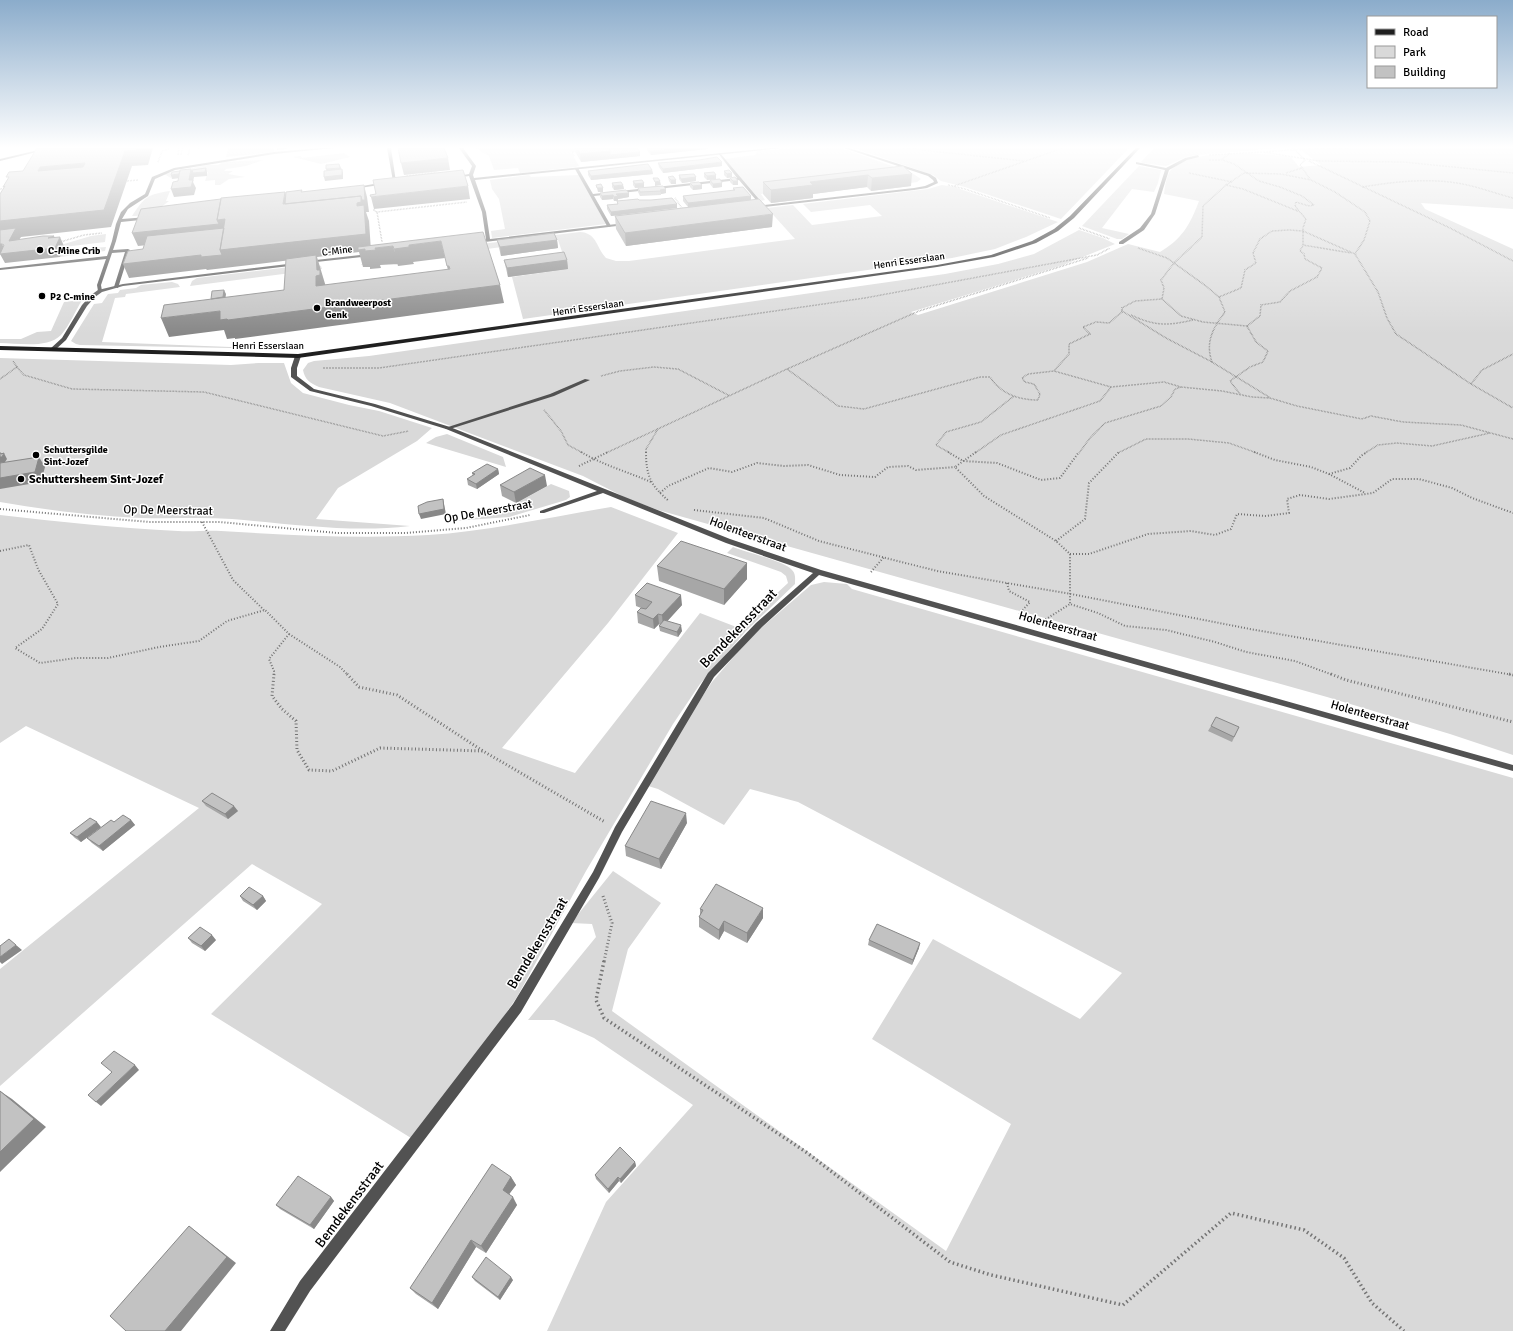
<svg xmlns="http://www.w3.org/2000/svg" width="1513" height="1331" font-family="Signika,sans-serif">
<rect width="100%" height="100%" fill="#fff"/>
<path fill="#d9d9d9" d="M228 148H274V152L226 157Z
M475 148H610L571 152 579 166 575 167 520 173 518 168 494 170 489 156Z
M792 148H841L912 173 921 179 917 182 910 183 771 192 761 194 765 200 761 201 725 159 755 155 757 151Z
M854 148H1129L1061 219 965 187 941 181 933 175Z
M1154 148H1280L1196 155 1186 157 1166 166 1143 163 1141 162Z
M1298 148H1513V209L1421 203 1425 209 1513 249V755L1450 734 1327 697 658 510 626 498 583 476 390 403 319 387C310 383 305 380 303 370L308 363 314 361 369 356 945 274 998 264 1034 254 1079 230 1103 238 1115 244 1063 265 911 312 918 315 1087 262 1128 244 1160 252C1182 239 1190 225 1199 201L1164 194C1165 187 1166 176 1171 170 1188 148 1266 153 1291 157L1299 167 1321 165Z
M344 153 350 157 321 164 293 157 301 156 302 158Z
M263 160 246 166 226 169 224 171H233L228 174 245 177 229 179 220 185H215V180L205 181 208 172 172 176 171 178 164 174 207 165H218L224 162Z
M1139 166 1161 170 1158 183 1154 192 1132 189 1102 228 1129 234 1122 239H1117L1082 226Z
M529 175 531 177 579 175 606 224 492 238 491 231 505 229 499 199 492 189 490 180Z
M942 185 954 187 1058 222 1026 237 995 249 952 258 523 319 512 277 568 269 558 240 361 265 367 258 580 232C597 233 596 247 606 258L616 261H629L795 239 767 208 793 205 812 225 882 216 870 205 811 212 803 204 928 189Z
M170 191 166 201H169C158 210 146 217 132 216 144 198 147 194 170 191Z
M106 234 105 242 64 247V244L91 236Z
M106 247 105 251 60 257V255L71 254 75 251 80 249Z
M316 264 321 266 322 269 190 286 192 281 197 278Z
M172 282 178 284 180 287 126 294 125 297 115 298 102 342 281 349 80 345 76 344 71 341 94 304 102 303 108 294 118 293 120 290 136 288 141 285Z
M82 300C76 310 69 326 61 335 47 349 18 343 0 343V339H21L37 332 51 331 64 302Z
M0 358 231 365 259 363H284L291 383 303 393 349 405 379 411 432 428 417 441 338 488 316 519 410 526C351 533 292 524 232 519 202 517 172 519 141 518 94 516 46 510 0 502Z
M447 434 503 457 506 467 426 443 436 437Z
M551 484 569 491 570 497 566 500 509 517 454 521 494 515Z
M611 507 678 533 608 623 502 748 575 773 700 613 739 628 788 583 786 576 781 572 727 553 733 547C745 552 784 561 792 570 796 574 795 579 795 584L746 631 700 684 673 724 586 871 517 997 489 1038 411 1138 211 1014 322 904 252 864 0 1086V969L199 808 26 726 0 743V515C59 522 119 528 178 531 193 532 207 530 221 531 290 535 359 539 428 535 490 531 550 517 611 507Z
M824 582 847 584 852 589 1513 778V1331H547L606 1202 693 1105 594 1038 554 1020H528L596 937 592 924 571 923 613 871 661 903 628 949 612 1011 946 1251 1011 1124 872 1039 933 939 1080 1019 1122 973 798 802 750 789 724 825 658 789 648 786 679 731 712 682 742 647 761 628 811 585Z"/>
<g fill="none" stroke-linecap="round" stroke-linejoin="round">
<path stroke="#747474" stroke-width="1.5" stroke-dasharray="0.5 1" stroke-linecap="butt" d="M198 148H201
M827 148 834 150
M903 148 1024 161
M1293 148 1304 159
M1266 152 1286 150 1348 148
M178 155 179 148
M181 155 182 148
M188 155 190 148
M1209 155 1263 152 1319 161 1403 162 1513 173
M574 156 572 152 578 151
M1209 160H1221L1230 153
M1223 160 1234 164 1259 181 1280 187 1302 196 1314 205 1309 206 1296 202 1295 206 1299 211
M1305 160 1300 165 1310 179
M1309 161 1450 228 1513 261
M158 162 162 151 169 149
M1189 173 1232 182
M1286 173 1302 168
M406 176 437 172
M127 181 138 180
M948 185 965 189 1050 218
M1226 185 1243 189 1300 212 1306 219 1303 228V245L1351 253
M954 186 1063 148
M1362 187C1393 182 1425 178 1457 183 1476 186 1494 193 1513 198
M0 189 6 188
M675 198 684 211
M374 209V211L377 212 467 202
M377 212 382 242
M1079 228 1110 239
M60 242 84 235 102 233
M1138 248 1167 258 1206 286 1219 297 1225 312C1213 328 1205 342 1212 362L1269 397
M1097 255 1110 248
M1219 297 1241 288 1245 270 1256 263 1253 253 1260 239 1272 231 1289 230 1303 231 1355 254 1378 292 1387 318 1396 334 1471 384 1513 408
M1162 299 1164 288 1161 280 1174 263 1202 237 1203 206 1226 185 1244 173 1281 174 1311 180 1335 192 1365 212 1370 221 1364 240 1355 254
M1131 315C1155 326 1167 326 1193 320
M1212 362 1166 338 1122 311V308L1135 301 1162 299 1181 316 1203 322 1247 326
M17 367 24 375 72 389 204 392 383 436 409 431
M323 368H379L865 298 1097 255
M787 369 838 406 864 409 980 377H990C1001 394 1019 400 1038 400L1040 394 1034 384 1025 382 1022 378 1028 374 1054 371 1111 387 1164 382 1181 387 1222 391 1252 397 1270 398 1297 406 1362 419 1371 416 1403 422 1461 425 1513 439
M1054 371 1069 354V344L1090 334 1083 327 1096 322 1109 323 1123 311
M601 376 620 371 654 367 678 369 730 396
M0 379 17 367 13 361
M1471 384 1482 370 1513 354
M1240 394 1230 381 1250 367 1263 362 1268 351 1256 342 1247 326 1260 316 1261 305 1280 302 1290 291 1317 277 1322 268 1305 259 1304 254 1300 251 1303 245
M544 410 561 431 568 445 583 453
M606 453 787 369 919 311 1088 258
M646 453V449L658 429
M950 453 936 445 946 432 981 422 1014 396
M975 453 1001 435 1100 401 1111 387
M1079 453 1090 438 1105 423 1161 406 1171 397 1175 389 1181 387
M1118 453 1146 439H1188L1229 443 1257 453
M1365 453 1378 445 1397 443 1432 446 1490 433"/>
<path stroke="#747474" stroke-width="2" stroke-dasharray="1 2" stroke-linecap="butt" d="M581 452C603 465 628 472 651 482
M646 452C646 476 651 486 669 501
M948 452 963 461 997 463 1041 480 1060 478 1079 452
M976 452 955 467 984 496 1056 541 1070 554V604
M1254 452 1275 460 1311 467 1329 474 1365 493
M579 466 608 452
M1329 474 1350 468 1361 456 1367 452
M660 493 668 486 709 468 732 472 757 463 784 466 808 465 840 475 875 477 888 467 908 466 916 470 955 467
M0 509 149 522H220L337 533H406L466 528 530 515
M694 510 764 518 819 541 937 571 1071 594 1250 629 1513 675
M202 522 233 580 264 610
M1056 541 1085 519 1089 483 1119 452
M0 551 29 545 38 569 58 604 42 629 15 648 40 663 76 658H108L159 647 199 641 227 621 265 610 289 634 269 659 274 671V675
M1070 554H1089L1148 534 1191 531 1215 535 1231 529 1237 514 1265 516 1289 513 1287 499 1300 495 1329 499 1373 493 1392 479H1419L1452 488 1472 498 1513 513
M871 572 884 557
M1007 583 1009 591 1030 602 1019 614
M1043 621 1070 604 1098 613 1125 626 1166 630 1215 642 1246 652 1295 661 1333 675
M289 634 340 667 348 675"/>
<path stroke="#747474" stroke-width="3" stroke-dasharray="1 2.5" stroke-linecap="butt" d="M274 674 272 696 282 709 296 721 297 750 309 770 332 771 380 748 483 751 605 822
M347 674 359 687 397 695 483 751
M1331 674 1346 680 1513 722
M1509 674 1513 675
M603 896 612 923 604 962"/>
<path stroke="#747474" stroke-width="3.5" stroke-dasharray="1.5 3" stroke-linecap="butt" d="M604 961 596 1000 604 1018 806 1152 950 1262 991 1275 1123 1305 1231 1213 1304 1230 1344 1258 1372 1303 1404 1331"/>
<path fill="#525252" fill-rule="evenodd" d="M718 153H720L764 205V207H762L739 180 594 196 611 226 609 227 607 226 575 169 578 168 593 194 737 178Z
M1198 155 1199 157 1187 160 1169 170 1155 214 1144 230 1123 244H1119V242L1140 228 1151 214 1165 170 1136 164V162L1166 168 1185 158Z
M114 240 116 241 113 250 128 249 130 250 118 288 114 287 125 252 112 253 101 285 102 291 100 292 98 291 97 285 106 259 0 270V268L107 256 112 241Z
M585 379 590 380 554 396 450 429H446L445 428 550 394Z"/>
<path fill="#525252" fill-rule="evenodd" d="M322 148H334L274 154 175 170 155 179 148 196 128 209 122 219 148 217H150V219L121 222 116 241 114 242 112 241 116 224 121 212 130 203 145 194 152 177 174 168 274 152Z
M387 148H391L396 182 393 181Z
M459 148H463L476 166 473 175 474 178 771 148H782L475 180 486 212 490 239 625 223 627 224 625 225 476 243H474V241L486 239 482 212 469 176 454 178 452 177 469 174 472 166Z
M844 148H849L930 174 936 178 938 183 927 188 914 190 756 208 754 207 756 206 914 188 925 186 934 182 933 180 928 176Z
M385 182 386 184 353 189 351 188Z
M369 254 371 255V256L307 263 305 262 307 261Z
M296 263 298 264V265L123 286 102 292 95 297 87 306 66 340 55 350 50 349 62 338 82 305 91 295 98 290 123 284Z
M298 354 301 356 297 368V376L314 389 375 404 450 427 730 539 821 570 1513 765V771L819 575 762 627 714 677 622 832 599 878 521 1012 310 1291 285 1331H270L300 1281 513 1004 593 872 615 827 708 673 756 623 813 573 726 543 603 493 544 513H540V511L597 491 446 429 371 406 310 391 291 377V368L295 356Z"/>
<path fill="#1f1f1f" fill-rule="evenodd" d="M47 148H53L0 161V159Z
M1136 148H1140L1074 218 1058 231 1036 243 994 257 937 267 298 358 0 350V346L298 354 937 265 991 255 1032 241 1054 229 1070 216Z"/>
</g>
<path fill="#a7a7a7" d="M575 148H637L640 152V156L581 162 576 153Z
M647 148H708V149L651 155 647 150Z
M658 163 722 166 663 173 659 167Z
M903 166 911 186 871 191 867 187 813 194V198L771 203 763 194V182Z
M652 170 653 174 591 180 588 175V171Z
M724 171 732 173V177L727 178 724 175Z
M704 173 716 179 707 180 704 177Z
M679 175 696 177V181L682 183 679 179Z
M668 177 676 184H671L669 181Z
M730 178 738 181V185H733L730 182Z
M710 180 722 183V187L713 188 710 184Z
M633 181 644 187 635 188 633 185Z
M612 183 623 185 624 189 614 190 612 187Z
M690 183 702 185V189L693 190 690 187Z
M663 186 666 193 661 194V195L640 196 638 192V188Z
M733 188 751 196V200L772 227 626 246 616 229 615 216 688 207 683 201V196L733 191Z
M600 193H629V197L618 199V201H614L613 199 602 200 600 197Z
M639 200 677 204V208L611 216 607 209V205L617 204V201Z
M497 240H557L558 248 501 256Z
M504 260H567L568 269 508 277Z
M498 469 499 474 477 489 468 485 467 479 473 476 472 473Z
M500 485 547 486 516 503 502 496Z
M657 566 747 579 724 605 659 581Z
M635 595 682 605 667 621 682 631 678 637 660 631 659 626 660 625 659 624 654 629 638 623 637 612 641 608 636 606Z
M1211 726 1239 727 1232 742 1208 731Z
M202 801 238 811 228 819 206 806Z
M131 820 135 825 103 851 92 843 87 838 114 822Z
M687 823 661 869 626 856 625 846Z
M101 827 81 842 75 838 70 833Z
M240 896H263L266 901 257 910 243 901Z
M700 909 763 918 747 943 724 931 719 940 699 927V917L700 915Z
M188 938 216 940 205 951 192 943Z
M869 940 919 948 912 965 868 945Z
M635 1162 636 1166 621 1183 619 1181 609 1193 596 1179 595 1175Z
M511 1177 516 1185 509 1194 517 1205 486 1253 476 1247 438 1309 416 1294 410 1288Z
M331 1197 334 1201 314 1229 280 1209 276 1205Z
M472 1277 513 1280 500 1300 475 1281Z"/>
<path fill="#888" d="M142 148H153L148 165 132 166 111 227 21 237 13 249 0 239V221L125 151Z
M277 148H288L287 149 277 150Z
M682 148H708V149L651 155 650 151Z
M610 151 640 152V156L581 162 580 154Z
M448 158 450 170 404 175 401 163Z
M722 162V166L663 173V169Z
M85 163 92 178 38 171 40 167Z
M339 164 341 168V172L327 173 326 169Z
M206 168 207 172V176L194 177 193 182 196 188 194 195 174 197 171 189 189 180V177L172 179 171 175 191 169 193 173Z
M342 169 343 173V179L325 181 324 177Z
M652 170 653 174 591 180V176Z
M732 173V177L727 178V174Z
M912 174 911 186 871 191 872 178Z
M716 175V179L707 180V176Z
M868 175 867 187 813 194V198L771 203V190L810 182Z
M696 177V181L682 183 681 179Z
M671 180H676V184H671Z
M660 181 661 185 655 186V182Z
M733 181H738V185H733Z
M644 183V187L635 188V184Z
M722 183V187L713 188V184Z
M364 185 367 197 369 212H366L369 221 371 251 375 248 393 246 398 264 380 265 381 268 370 269V267H363L359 252 317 257 326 287 316 286V257L207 270 206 269 129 278 123 264 220 250 225 237 138 246 132 233 217 220 283 204 285 192 290 208Z
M623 185 624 189 614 190V186Z
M702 185V189L693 190V186Z
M468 186 470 199 374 209 371 197Z
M597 188H603V192H598Z
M666 189V193L661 194 660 190Z
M629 193V197L618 199V201H614V197L616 194Z
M613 195V199L602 200V196Z
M751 196V200L688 207V203Z
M677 204V208L611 216V212Z
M773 214 772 227 626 246 625 233Z
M54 236 57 243 60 237 64 246 60 257 5 263 0 254Z
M557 240 558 248 501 256 500 247Z
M441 241 445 258 413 262 414 264 398 266 394 249 409 245Z
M0 244H2L7 253H0Z
M567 260 568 269 508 277 507 268Z
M447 266H449L453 284H451Z
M500 285 504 303 235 339V338L227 339 224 330 169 337 161 318 220 311Z
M224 290 226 294 225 302 211 299Z
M1 453 3 455 4 453 7 459 5 462 0 463V457Z
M39 457 45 467 41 482 0 489V478Z
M498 469 499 474 477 489 476 484Z
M545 475 547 486 516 503 514 492Z
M443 499 446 514 421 519 419 514Z
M747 563V579L724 605V589Z
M681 595 682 605 663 626 662 615Z
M658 614 659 624 654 629 653 619Z
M681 625 682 631 678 637 677 632Z
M234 806 238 811 228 819 225 814Z
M686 813 687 823 661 869 659 859Z
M131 820 135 825 103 851 99 846Z
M97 822 101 827 81 842 77 837Z
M263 896 266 901 257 910 253 905Z
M763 908V918L747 943V933Z
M724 921V931L719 940V930Z
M212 935 216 940 205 951 201 946Z
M920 943 919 948 912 965 913 960Z
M16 945 22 950 2 964 0 962V957Z
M135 1065 139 1070 101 1106 96 1102Z
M0 1091 12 1099 46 1127 0 1172Z
M635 1162 636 1166 621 1183 620 1179Z
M511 1177 516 1185 507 1197 503 1190Z
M618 1177 619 1181 609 1193 608 1189Z
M331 1197 334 1201 314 1229 310 1225Z
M513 1197 517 1205 486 1253 481 1246Z
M189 1226 236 1263 181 1331H165Z
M471 1240 476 1247 438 1309 432 1303Z
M511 1277 513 1280 500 1300 498 1297Z"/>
<path fill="#c2c2c2" stroke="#888" fill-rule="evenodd" d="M37 148H142V149L125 151 104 210 0 221V194L5 186 3 187 9 177H6L9 172 23 171ZM85 163 83 167 38 171 40 167Z
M398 148H444L448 158 401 163Z
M576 148H608L610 151 580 154Z
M608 148H637L640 152 610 155V151Z
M648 148H682L650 151Z
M717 157 722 162 663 169 658 163 699 160Z
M339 164 340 168 326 169V165Z
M648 164 652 170 591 176 588 171Z
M903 166 912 174 872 178 868 175 810 182 813 185 771 190 763 182Z
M206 168 205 172 193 173 192 170Z
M191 169 189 180H193L191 187 171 189 173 182 178 181 180 170Z
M342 169V175L324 177V171Z
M463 170 468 186 371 197 370 195 376 194 373 180Z
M729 170 732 173 727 174 724 171Z
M180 171 179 174 171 175 172 172Z
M714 172 716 175 707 176 704 173Z
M694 174 696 177 681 179 679 175Z
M673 176 676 180H671L668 177Z
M735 177 738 181H733L730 178Z
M653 178H658L660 181 655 182Z
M720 179 722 183 713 184 710 180Z
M642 180 644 183 635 184 633 181Z
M621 182 623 185 614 186 612 183Z
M699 182 702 185 693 186 690 183Z
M601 184 603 188H597L596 185Z
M364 185 365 200H362L361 196 285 204 286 192 302 190 301 192Z
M663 186 666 189 660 190 661 191 640 192 638 188Z
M743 187 751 196 688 203 683 196 735 190 733 188Z
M626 190 629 193 616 194 618 196 614 197 613 195 602 196 600 193Z
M285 192 283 204 361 196V202L357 203V206L364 205 366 234 220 250 225 219 217 220 221 198Z
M672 198 677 204 611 212 607 205 618 204 617 201 638 199 639 200H651Z
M221 199 217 220 219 224 132 233 141 209Z
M759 199 773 214 625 233 615 216Z
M16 228 9 241 43 236H54L48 238 60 237 55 248 0 254 4 245 2 244H0V230Z
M224 228 220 250 222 255 201 257V255L123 264 128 251 143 249 147 236Z
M483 232 500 285 228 320 227 319 220 320V311L161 318 164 305 284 290 286 259 316 255 317 270H320V275L316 276V286L450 269 449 266H447L441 241 409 245V247L394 249 393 246 375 248 376 250 365 251V249L358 250V247Z
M554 233 557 240 500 247 497 240Z
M564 252 567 260 507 268 504 260Z
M224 290 223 297 211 299 212 291Z
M0 453H1V454L4 453 2 457H0Z
M39 457 35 472 0 478V463Z
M487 464 498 469 476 484 467 479 475 474 472 473Z
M530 468 545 475 514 492 500 485Z
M443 499 444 509 419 514 418 506 427 502Z
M681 541 747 563 724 589 657 566Z
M647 583 681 595 662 615 658 614 653 619 637 612 641 608 646 609 652 602 635 595Z
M664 620 681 625 677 632 659 626Z
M1216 717 1239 727 1234 737 1211 726Z
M212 793 234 806 225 814 202 801Z
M651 801 686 813 659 859 625 846Z
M123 815 131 820 99 846 87 838 111 820 114 822Z
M90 818 97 822 77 837 70 833Z
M716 884 763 908 747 933 724 921 719 930 699 917 703 910 700 909Z
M249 887 263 896 253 905 240 896Z
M877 924 920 943 913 960 869 940Z
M200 927 212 935 201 946 188 938Z
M9 939 16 945 0 957V946Z
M114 1051 135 1065 96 1102 88 1095 112 1072 101 1063Z
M0 1091 34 1119 0 1152Z
M620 1147 635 1162 620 1179 618 1177 608 1189 595 1175Z
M492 1164 511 1177 503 1190 513 1197 481 1246 471 1240 432 1303 410 1288Z
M298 1176 331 1197 310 1225 276 1205Z
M189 1226 227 1257 165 1331H126L110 1316Z
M486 1257 511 1277 498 1297 472 1277Z"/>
<linearGradient id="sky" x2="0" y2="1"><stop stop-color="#8baccb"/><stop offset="0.44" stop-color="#fff"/><stop offset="1" stop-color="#fff" stop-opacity="0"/></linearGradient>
<rect width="1513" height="334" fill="url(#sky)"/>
<g fill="#000" stroke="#fff" stroke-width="1.5">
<circle cx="40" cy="250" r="4"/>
<circle cx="42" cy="296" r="4"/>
<circle cx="317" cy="308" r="4"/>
<circle cx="36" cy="455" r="4"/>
<circle cx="21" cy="479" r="4"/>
</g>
<g text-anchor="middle" stroke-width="3" stroke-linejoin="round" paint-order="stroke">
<g font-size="10" font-weight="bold" fill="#000" stroke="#fff" text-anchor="start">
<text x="48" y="254">C-Mine Crib</text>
<text x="50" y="300">P2 C-mine</text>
<text x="325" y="306">Brandweerpost<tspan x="325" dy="12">Genk</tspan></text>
<text x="44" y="453">Schuttersgilde<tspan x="44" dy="12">Sint-Jozef</tspan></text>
</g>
<g font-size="10" fill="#000" stroke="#fff">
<text transform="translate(337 250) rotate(-7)" y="4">C-Mine</text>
<text transform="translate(909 260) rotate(-8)" y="4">Henri Esserslaan</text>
<text transform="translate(588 307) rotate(-8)" y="4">Henri Esserslaan</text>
<text x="268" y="349">Henri Esserslaan</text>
</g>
<g font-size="12" font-weight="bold" fill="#000" stroke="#fff" text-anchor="start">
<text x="29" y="483">Schuttersheem Sint-Jozef</text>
</g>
<g font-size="12" fill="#000" stroke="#fff">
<text transform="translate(168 510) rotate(1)" y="4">Op De Meerstraat</text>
<text transform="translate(488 511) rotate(-10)" y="4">Op De Meerstraat</text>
<text transform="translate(748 534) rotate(20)" y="4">Holenteerstraat</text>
<text transform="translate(1058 626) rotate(16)" y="4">Holenteerstraat</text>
<text transform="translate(1370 715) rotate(16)" y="4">Holenteerstraat</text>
</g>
<g font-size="14" fill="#000" stroke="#fff">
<text transform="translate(738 628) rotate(-46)" y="5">Bemdekensstraat</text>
<text transform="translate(537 943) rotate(-59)" y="5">Bemdekensstraat</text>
<text transform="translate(349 1204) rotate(-53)" y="5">Bemdekensstraat</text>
</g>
</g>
<rect x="1367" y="16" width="130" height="72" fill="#ffffff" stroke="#999999"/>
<rect x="1375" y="29" width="20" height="6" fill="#1f1f1f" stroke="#999999"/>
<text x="1403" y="36" font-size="12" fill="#000000">Road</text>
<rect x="1375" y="46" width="20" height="12" fill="#d9d9d9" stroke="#999999"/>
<text x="1403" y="56" font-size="12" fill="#000000">Park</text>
<rect x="1375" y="66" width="20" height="12" fill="#c2c2c2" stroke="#999999"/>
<text x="1403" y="76" font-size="12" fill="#000000">Building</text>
</svg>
